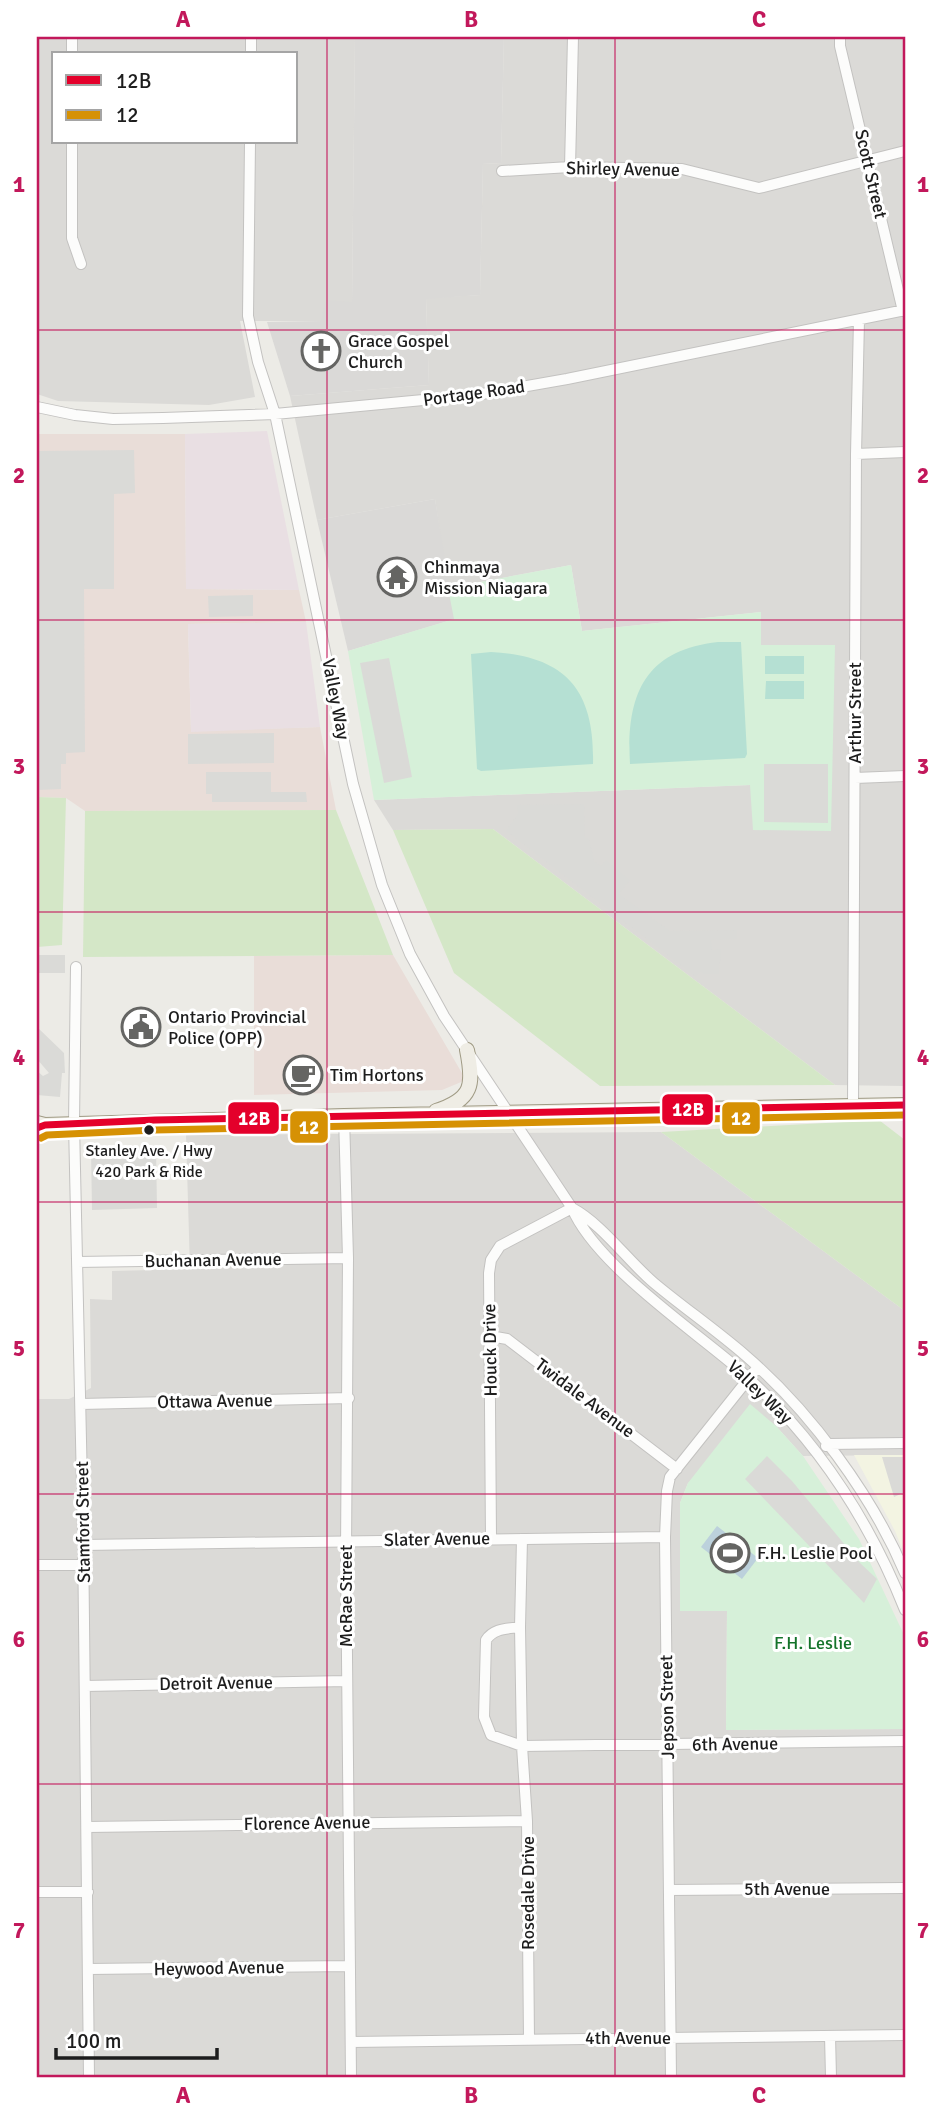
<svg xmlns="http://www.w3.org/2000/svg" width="942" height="2114" font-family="Signika,sans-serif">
<rect width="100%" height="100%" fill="#ecebe6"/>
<path fill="#dbdad7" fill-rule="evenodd" d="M37 37H355L352 302 322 321H240L255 397 209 405 58 401 37 394ZM54 54H296V142H54Z
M504 37H905V1086L835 1085 493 829 393 830 374 800 750 785 761 645V612L582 631 571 565 448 588 435 499 317 520 290 396 429 385 426 298 480 295 483 164 501 163Z
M661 1132 905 1311V1455L803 1456 776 1426 688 1483 680 1503V1611H727L726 1730 905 1729V2077H37V1399H69L91 1388 90 1299 112 1300V1271L190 1269 186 1135Z"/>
<path fill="#e9ddd8" d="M37 434H185L186 589 299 590 306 622 188 624 191 731 320 727 336 810 85 811 66 798 37 797Z
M393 955 466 1080 442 1090 254 1095V956Z"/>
<path fill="#e9dfe3" d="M267 431 299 590 186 589 185 434Z
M306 622 320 727 191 732 188 624Z"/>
<path fill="#f3f4e2" d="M854 1455H905V1556L895 1531Z"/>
<path fill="#dad9d7" d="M355 37H504L501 163 483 164 480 295 426 299 429 385 290 396 267 322 321 321 326 300 352 302Z
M435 499 455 619 348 651 317 520Z"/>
<path fill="#d4e7c7" d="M37 797 66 798 62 945 37 947Z
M336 810 393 955 83 957 85 811Z
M493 829 835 1085 600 1086 454 973 393 830Z
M879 1120 905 1140V1311L661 1132Z"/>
<path fill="#d6f0d9" d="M571 565 582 631 761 612V645H835L831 831 753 830 750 785 374 800 348 651 454 619 448 588Z
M750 1404 776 1426 803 1456 859 1539 905 1637V1729L726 1730 727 1611H680V1503L688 1483Z"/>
<path fill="#b5e0d3" d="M718 642H741L747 754 745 758 630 764C626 696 644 650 718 642Z
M491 652C565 656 595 689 593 764L481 771 477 769 471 654Z
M765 656H804V674H765Z
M766 681H804V699H765Z"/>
<path fill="#dadad7" d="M134 450 135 493 114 494V589H84L85 752 66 753V764H61V789L37 790V451Z
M253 595V616L209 617 208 596Z
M389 658 412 777 384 783 360 663Z
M274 733V763L188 764V734Z
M764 764H828V823L764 822Z
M206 772H271V792H306L307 802H212V794H206Z
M584 804 585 838 589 839 594 861 601 866 606 860 630 880 619 894 670 931 737 930V939L711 940 712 950 721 949 719 974H704L701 972 696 977 506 831 518 814 517 805Z
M37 955H65V973H37Z
M37 1027 64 1053 65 1073H62L60 1097 37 1095V1071L43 1076 49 1073 37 1059Z
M156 1148 157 1208 92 1210 91 1149Z
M767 1456 792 1481 860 1563 877 1579 864 1603 745 1479Z
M882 1457H905V1492L894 1497Z"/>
<path fill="#bcd1dc" d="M717 1526 758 1558 742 1579 701 1547Z"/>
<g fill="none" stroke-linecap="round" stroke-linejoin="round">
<defs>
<path id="minor" d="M840 37V46L903 311
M72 54V37
M251 54V37
M72 142V238L81 264
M250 142 248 316 258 362 275 414 353 784 382 885 410 954 444 1016 572 1208C595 1263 689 1327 736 1367 812 1433 868 1517 905 1610
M570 167 573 37
M502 171 570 167 682 169 759 188 905 151
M37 407 75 415 113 419 163 418 275 414 476 395 567 379 905 310
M856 454 905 452
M855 778 905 776
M76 967 74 1124 83 1531 89 2077
M853 1107 856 454 859 320
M344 1116 348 1258 346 1552 351 2077
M572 1208C603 1225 626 1259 654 1283 684 1308 716 1330 746 1356 810 1411 872 1495 905 1573
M77 1262 348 1258
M490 1336 507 1339 677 1469
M81 1404 349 1398
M826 1446 829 1444 905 1443
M491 1539 489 1273 491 1260 500 1246 572 1208
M522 1539 520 1627 522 1746 527 1821 529 2040
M83 1545 665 1537
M37 1565H84
M520 1627C507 1629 494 1628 486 1640L484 1717 491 1735 522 1746 905 1741
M85 1686 347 1681
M87 1827 527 1821
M669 1890 905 1888
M37 1892H88
M89 1969 350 1966
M830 2036 831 2077
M351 2042 905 2035
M671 2077 665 1537 667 1491 670 1477 757 1368"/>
<path id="major" d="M436 1111C473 1099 474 1085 467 1050
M37 1123 45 1125 344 1116 905 1105"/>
</defs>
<use href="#minor" stroke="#c3c2c0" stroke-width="12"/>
<use href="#major" stroke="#a09b85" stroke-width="16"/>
<use href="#minor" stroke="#fcfcfb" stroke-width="10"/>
<use href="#major" stroke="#efede5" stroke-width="14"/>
<defs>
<path id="bus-1" d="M37 1128 45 1125 155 1120 905 1105"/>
<path id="bus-2" d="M41 1138 47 1135 155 1130 905 1115"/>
</defs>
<use href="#bus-1" stroke="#fff" stroke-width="12"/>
<use href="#bus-2" stroke="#fff" stroke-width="12"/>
<use href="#bus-1" stroke="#e4002b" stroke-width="7"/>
<use href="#bus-2" stroke="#d69104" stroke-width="7"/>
</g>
<path fill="none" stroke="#c2185b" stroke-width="2" stroke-opacity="0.55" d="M327 37V2077M615 37V2077M37 330H905M37 620H905M37 912H905M37 1202H905M37 1494H905M37 1784H905"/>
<defs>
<symbol id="church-ring" viewBox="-11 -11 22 22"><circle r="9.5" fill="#fff" stroke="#656563" stroke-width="1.5"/><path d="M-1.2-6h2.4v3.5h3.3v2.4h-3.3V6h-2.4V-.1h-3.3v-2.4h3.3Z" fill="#656563"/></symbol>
<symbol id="temple-ring" viewBox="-11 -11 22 22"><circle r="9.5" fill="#fff" stroke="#656563" stroke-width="1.5"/><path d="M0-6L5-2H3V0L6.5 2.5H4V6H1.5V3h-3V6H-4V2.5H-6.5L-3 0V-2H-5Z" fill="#656563"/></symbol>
<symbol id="civic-ring" viewBox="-11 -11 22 22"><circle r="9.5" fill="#fff" stroke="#656563" stroke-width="1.5"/><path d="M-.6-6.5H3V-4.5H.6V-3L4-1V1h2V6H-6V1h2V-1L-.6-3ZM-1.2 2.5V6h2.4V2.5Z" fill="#656563"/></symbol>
<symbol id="cafe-ring" viewBox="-11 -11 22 22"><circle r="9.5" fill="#fff" stroke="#656563" stroke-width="1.5"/><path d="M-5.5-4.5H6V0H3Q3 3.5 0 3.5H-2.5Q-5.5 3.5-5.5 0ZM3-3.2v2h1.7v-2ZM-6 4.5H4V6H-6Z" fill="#656563"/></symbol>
<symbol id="stadium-ring" viewBox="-11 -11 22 22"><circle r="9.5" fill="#fff" stroke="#656563" stroke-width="1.5"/><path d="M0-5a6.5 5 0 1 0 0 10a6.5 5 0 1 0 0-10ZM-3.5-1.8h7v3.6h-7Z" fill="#656563"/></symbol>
</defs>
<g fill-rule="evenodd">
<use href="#church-ring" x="299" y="329" width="44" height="44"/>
<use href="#temple-ring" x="375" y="555" width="44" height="44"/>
<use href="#civic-ring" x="119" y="1005" width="44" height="44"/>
<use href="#cafe-ring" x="281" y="1053" width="44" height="44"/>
<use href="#stadium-ring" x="708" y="1531" width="44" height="44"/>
</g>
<circle fill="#1d1d1d" stroke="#fff" stroke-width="2.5" cx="149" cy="1130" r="6"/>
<g text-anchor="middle" stroke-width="6" stroke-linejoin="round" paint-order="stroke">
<g font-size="16" fill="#1d1d1d" stroke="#fff">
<text x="149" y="1156">Stanley Ave. / Hwy<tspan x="149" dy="21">420 Park &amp; Ride</tspan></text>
</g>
<g font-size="18" fill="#1d1d1d" stroke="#fff">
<text transform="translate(623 169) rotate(1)" y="6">Shirley Avenue</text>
<text transform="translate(871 174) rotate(77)" y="6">Scott Street</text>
<text transform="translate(474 393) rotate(-8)" y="6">Portage Road</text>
<text transform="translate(336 699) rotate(79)" y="6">Valley Way</text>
<text transform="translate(855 713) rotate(-90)" y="6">Arthur Street</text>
<text transform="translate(213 1260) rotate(-1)" y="6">Buchanan Avenue</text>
<text transform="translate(490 1350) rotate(-91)" y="6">Houck Drive</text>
<text transform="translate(760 1392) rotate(44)" y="6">Valley Way</text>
<text transform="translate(585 1398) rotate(37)" y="6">Twidale Avenue</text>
<text transform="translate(215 1401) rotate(-1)" y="6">Ottawa Avenue</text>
<text transform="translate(83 1522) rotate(-91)" y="6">Stamford Street</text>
<text transform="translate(437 1539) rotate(-1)" y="6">Slater Avenue</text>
<text transform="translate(346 1596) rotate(-90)" y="6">McRae Street</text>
<text transform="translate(216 1683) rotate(-1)" y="6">Detroit Avenue</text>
<text transform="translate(667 1707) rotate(-91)" y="6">Jepson Street</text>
<text transform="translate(735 1744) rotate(-1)" y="6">6th Avenue</text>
<text transform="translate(307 1823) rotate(-1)" y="6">Florence Avenue</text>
<text x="787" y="1895">5th Avenue</text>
<text transform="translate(528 1893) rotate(-90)" y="6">Rosedale Drive</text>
<text transform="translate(219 1968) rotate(-1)" y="6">Heywood Avenue</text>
<text x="628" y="2044">4th Avenue</text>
</g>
<g font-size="18" fill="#1d1d1d" stroke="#fff" text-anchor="start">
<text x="348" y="347">Grace Gospel<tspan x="348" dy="21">Church</tspan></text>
<text x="424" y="573">Chinmaya<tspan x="424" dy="21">Mission Niagara</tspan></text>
<text x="168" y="1023">Ontario Provincial<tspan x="168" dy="21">Police (OPP)</tspan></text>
<text x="330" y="1081">Tim Hortons</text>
<text x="757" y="1559">F.H. Leslie Pool</text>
</g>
<g font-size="18" fill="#14732a" stroke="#fff">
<text x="813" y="1649">F.H. Leslie</text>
</g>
</g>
<g stroke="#fff" stroke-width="2.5">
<rect x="661" y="1093" width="53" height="33" rx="7" fill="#e4002b"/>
<rect x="227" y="1101" width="53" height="34" rx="7" fill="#e4002b"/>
<rect x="721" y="1101" width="40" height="34" rx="7" fill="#d69104"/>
<rect x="289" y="1110" width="40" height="34" rx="7" fill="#d69104"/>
</g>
<g font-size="19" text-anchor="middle" font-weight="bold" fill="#fff">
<text x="688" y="1116">12B</text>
<text x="254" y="1125">12B</text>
<text x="741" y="1125">12</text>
<text x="309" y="1134">12</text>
</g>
<rect width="942" height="2114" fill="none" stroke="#ffffff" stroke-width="77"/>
<rect x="52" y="52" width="245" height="91" fill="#ffffff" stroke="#a5a5a5" stroke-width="2"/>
<rect x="66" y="75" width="35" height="10" fill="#e4002b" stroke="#a5a5a5" stroke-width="2"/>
<text x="116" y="88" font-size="21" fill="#1d1d1d">12B</text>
<rect x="66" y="110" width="35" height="10" fill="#d69104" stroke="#a5a5a5" stroke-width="2"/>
<text x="116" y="122" font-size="21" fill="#1d1d1d">12</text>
<path d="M56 2048v10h161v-10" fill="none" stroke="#1d1d1d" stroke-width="3.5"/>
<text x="66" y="2048" font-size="21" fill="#1d1d1d" stroke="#ffffff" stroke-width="5" paint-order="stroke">100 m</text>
<rect x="38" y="38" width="866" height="2038" fill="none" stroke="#c2185b" stroke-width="2.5"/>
<g font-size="23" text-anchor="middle" font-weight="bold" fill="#c2185b">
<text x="183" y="27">A</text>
<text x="471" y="27">B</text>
<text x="759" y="27">C</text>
<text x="19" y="192">1</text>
<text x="923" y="192">1</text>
<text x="19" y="483">2</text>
<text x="923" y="483">2</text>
<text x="19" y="774">3</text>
<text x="923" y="774">3</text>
<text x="19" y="1065">4</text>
<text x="923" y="1065">4</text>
<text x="19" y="1356">5</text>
<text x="923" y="1356">5</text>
<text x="19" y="1647">6</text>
<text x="923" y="1647">6</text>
<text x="19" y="1938">7</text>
<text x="923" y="1938">7</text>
<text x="183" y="2103">A</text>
<text x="471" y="2103">B</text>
<text x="759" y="2103">C</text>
</g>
</svg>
